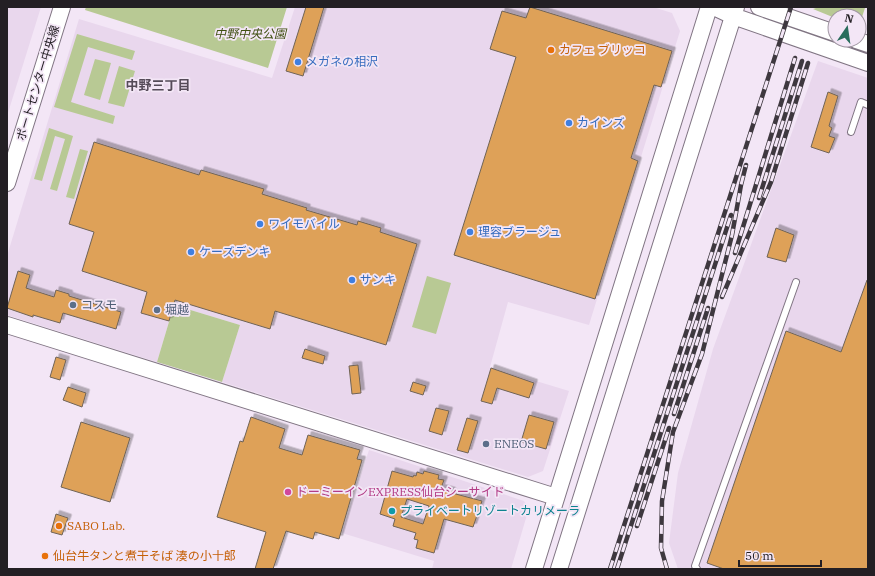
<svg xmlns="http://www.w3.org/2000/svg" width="875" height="576" font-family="'IBM Plex Serif','Noto Sans JP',serif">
<defs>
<filter id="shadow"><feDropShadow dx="3.5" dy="-3.5" stdDeviation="0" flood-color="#0004"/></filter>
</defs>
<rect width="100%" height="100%" fill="#f3e6f6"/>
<path fill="#e9d7ed" d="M7 7H41L7 116Z
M295 7H653L672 13 680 31 589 325 508 302 490 367 569 391 543 471 528 477 222 382 240 325 174 305 157 362 7 315V256L79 19 272 78Z
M818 61 868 78V569H678L669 543 678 473 713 349Z
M369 450 461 480 524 501 529 508 511 569H432L434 561 342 533Z"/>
<path fill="#b8c994" d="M86 7H287L268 68 85 10Z
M819 7H863L865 8 860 23H859V16H835V18L813 9Z
M77 34 135 51 132 60 88 47 71 102 115 116 113 124 54 107Z
M95 59 111 63 100 100 84 95Z
M119 66 135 71 124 107 108 103Z
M49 128 73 136 57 191 50 189 65 139 55 136 42 181 34 179Z
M80 149 88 151 74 199 66 197Z
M427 276 451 283 436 334 412 327Z
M174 305 240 325 222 382 157 362Z"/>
<path fill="#dea159" stroke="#6f6356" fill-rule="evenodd" filter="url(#shadow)" d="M306 7H324L303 76 286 71Z
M530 7 672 51 661 87 654 85 631 158 638 161 595 299 454 255 516 57 490 49 502 11 526 18Z
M828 92 838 96 829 126 832 128 829 136 835 138 829 153 811 147Z
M94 142 199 175 201 170 264 189 262 194 307 208 306 210 357 225 358 221 381 228 380 232 417 244 386 345 275 311 270 329 175 300 169 321 141 313 147 292 82 271 94 232 69 224Z
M776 228 794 235 786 262 767 257Z
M18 271 30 275 26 288 54 297 56 290 69 294V296L121 312 116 329 63 313 60 323 33 315V317L7 308Z
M867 280H868V569H724L707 563 786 331 841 352Z
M305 349 325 356 323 364 302 358Z
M56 357 66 360 60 380 50 377Z
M358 365 361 393 352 394 349 366Z
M491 368 534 383 529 398 497 388 492 404 481 401Z
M413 382 426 386 423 395 410 391Z
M68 387 86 393 82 407 63 400Z
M436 408 449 411 442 435 429 431Z
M529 415 554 422 546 449 521 442Z
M251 417 285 429 279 448 302 455 308 435 360 450 357 459 362 460 339 539 315 532 313 539 286 531 273 569H255L266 532 217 517 240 441 243 442Z
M467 418 478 421 468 453 457 450Z
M81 422 130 438 110 502 61 487Z
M392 471 413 477 414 475 416 476 417 472 423 474 424 471 439 475 438 479 444 480 441 488 452 491V493L482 501 473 527 444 519 434 553 416 548 418 540 414 539 416 533 393 526 395 519 380 514ZM407 499 429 506 423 524 401 517Z
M56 514 68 518 62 535 51 532Z"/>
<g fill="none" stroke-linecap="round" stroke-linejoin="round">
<defs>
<path id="service" d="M851 132 861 102 868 105
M697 569 695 566 796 282"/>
<path id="tertiary" d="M714 7 733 16 868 63
M759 7 835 33
M856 40 868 44
M7 183 62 7
M7 325 556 497
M534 569 709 7
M559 569 736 7"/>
</defs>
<use href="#service" stroke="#807583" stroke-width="8"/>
<use href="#tertiary" stroke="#807583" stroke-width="18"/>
<use href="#service" stroke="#fff" stroke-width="6"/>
<use href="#tertiary" stroke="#fff" stroke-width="16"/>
<defs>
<path id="rail" d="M759 198 802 61
M735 253 795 58
M722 297 771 182 808 63
M674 414 708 308
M637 526 669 428
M610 569 791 7
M617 569 731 215
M667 569 661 548 662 501 673 432 702 354 732 235 741 185 746 165"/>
</defs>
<use href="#rail" stroke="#3e383f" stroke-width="4.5"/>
<use href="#rail" stroke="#f3e6f6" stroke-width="3" stroke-dasharray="9" stroke-linecap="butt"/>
</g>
<g fill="#e8710a" stroke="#f3e6f6" stroke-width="1.5">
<circle cx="551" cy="50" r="4"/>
<circle cx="59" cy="526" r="4"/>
<circle cx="45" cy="556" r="4"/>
</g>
<g fill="#3f7fe0" stroke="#f3e6f6" stroke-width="1.5">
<circle cx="298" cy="62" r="4"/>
<circle cx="569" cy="123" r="4"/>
<circle cx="260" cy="224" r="4"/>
<circle cx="470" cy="232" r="4"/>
<circle cx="191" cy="252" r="4"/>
<circle cx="352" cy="280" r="4"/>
</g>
<g fill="#5c6f8a" stroke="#f3e6f6" stroke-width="1.5">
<circle cx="73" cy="305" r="4"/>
<circle cx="157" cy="310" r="4"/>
<circle cx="486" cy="444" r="4"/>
</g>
<circle fill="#d1479c" stroke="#f3e6f6" stroke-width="1.5" cx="288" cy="492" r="4"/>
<circle fill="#0f9aa8" stroke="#f3e6f6" stroke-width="1.5" cx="392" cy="511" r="4"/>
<g text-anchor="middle" stroke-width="3.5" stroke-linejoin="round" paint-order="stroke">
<g font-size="12" font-style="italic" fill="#405012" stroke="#f3e6f6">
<text x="250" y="38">中野中央公園</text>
</g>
<g font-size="12" fill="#c56008" stroke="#f3e6f6" text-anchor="start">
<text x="559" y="54">カフェ ブリッコ</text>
<text x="67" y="530">SABO Lab.</text>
<text x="53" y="560">仙台牛タンと煮干そば 湊の小十郎</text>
</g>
<g font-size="12" fill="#366cbe" stroke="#f3e6f6" text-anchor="start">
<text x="306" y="66">メガネの相沢</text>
<text x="577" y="127">カインズ</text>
<text x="268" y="228">ワイモバイル</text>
<text x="478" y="236">理容ブラージュ</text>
<text x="199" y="256">ケーズデンキ</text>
<text x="360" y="284">サンキ</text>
</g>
<g font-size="12" fill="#231f24" stroke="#f3e6f6">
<text transform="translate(38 83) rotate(-73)" y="4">ポートセンター中央線</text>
</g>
<g font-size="12" fill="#4e5e75" stroke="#f3e6f6" text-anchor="start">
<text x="81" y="309">コスモ</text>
<text x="165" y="314">堀越</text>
<text x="494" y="448">ENEOS</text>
</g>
<g font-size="12" fill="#b23c85" stroke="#f3e6f6" text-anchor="start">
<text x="296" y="496">ドーミーインEXPRESS仙台シーサイド</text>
</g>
<g font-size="12" fill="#0d838f" stroke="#f3e6f6" text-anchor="start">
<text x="400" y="515">プライベートリゾートカリメーラ</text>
</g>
<g font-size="13" font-weight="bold" fill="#554b58" stroke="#f3e6f6">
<text x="158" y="90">中野三丁目</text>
</g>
</g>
<rect width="875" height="576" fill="none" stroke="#231f24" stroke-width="16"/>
<g transform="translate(847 28) rotate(13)"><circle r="19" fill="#f3e6f6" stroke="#a096a2"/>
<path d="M0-3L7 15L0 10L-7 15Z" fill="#296c5c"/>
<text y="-6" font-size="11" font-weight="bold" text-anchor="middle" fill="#231f24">N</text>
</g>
<path d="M739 560v6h82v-6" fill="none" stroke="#231f24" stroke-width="2"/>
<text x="745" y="560" font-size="12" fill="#231f24" stroke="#f3e6f6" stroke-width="3" paint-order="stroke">50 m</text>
</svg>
